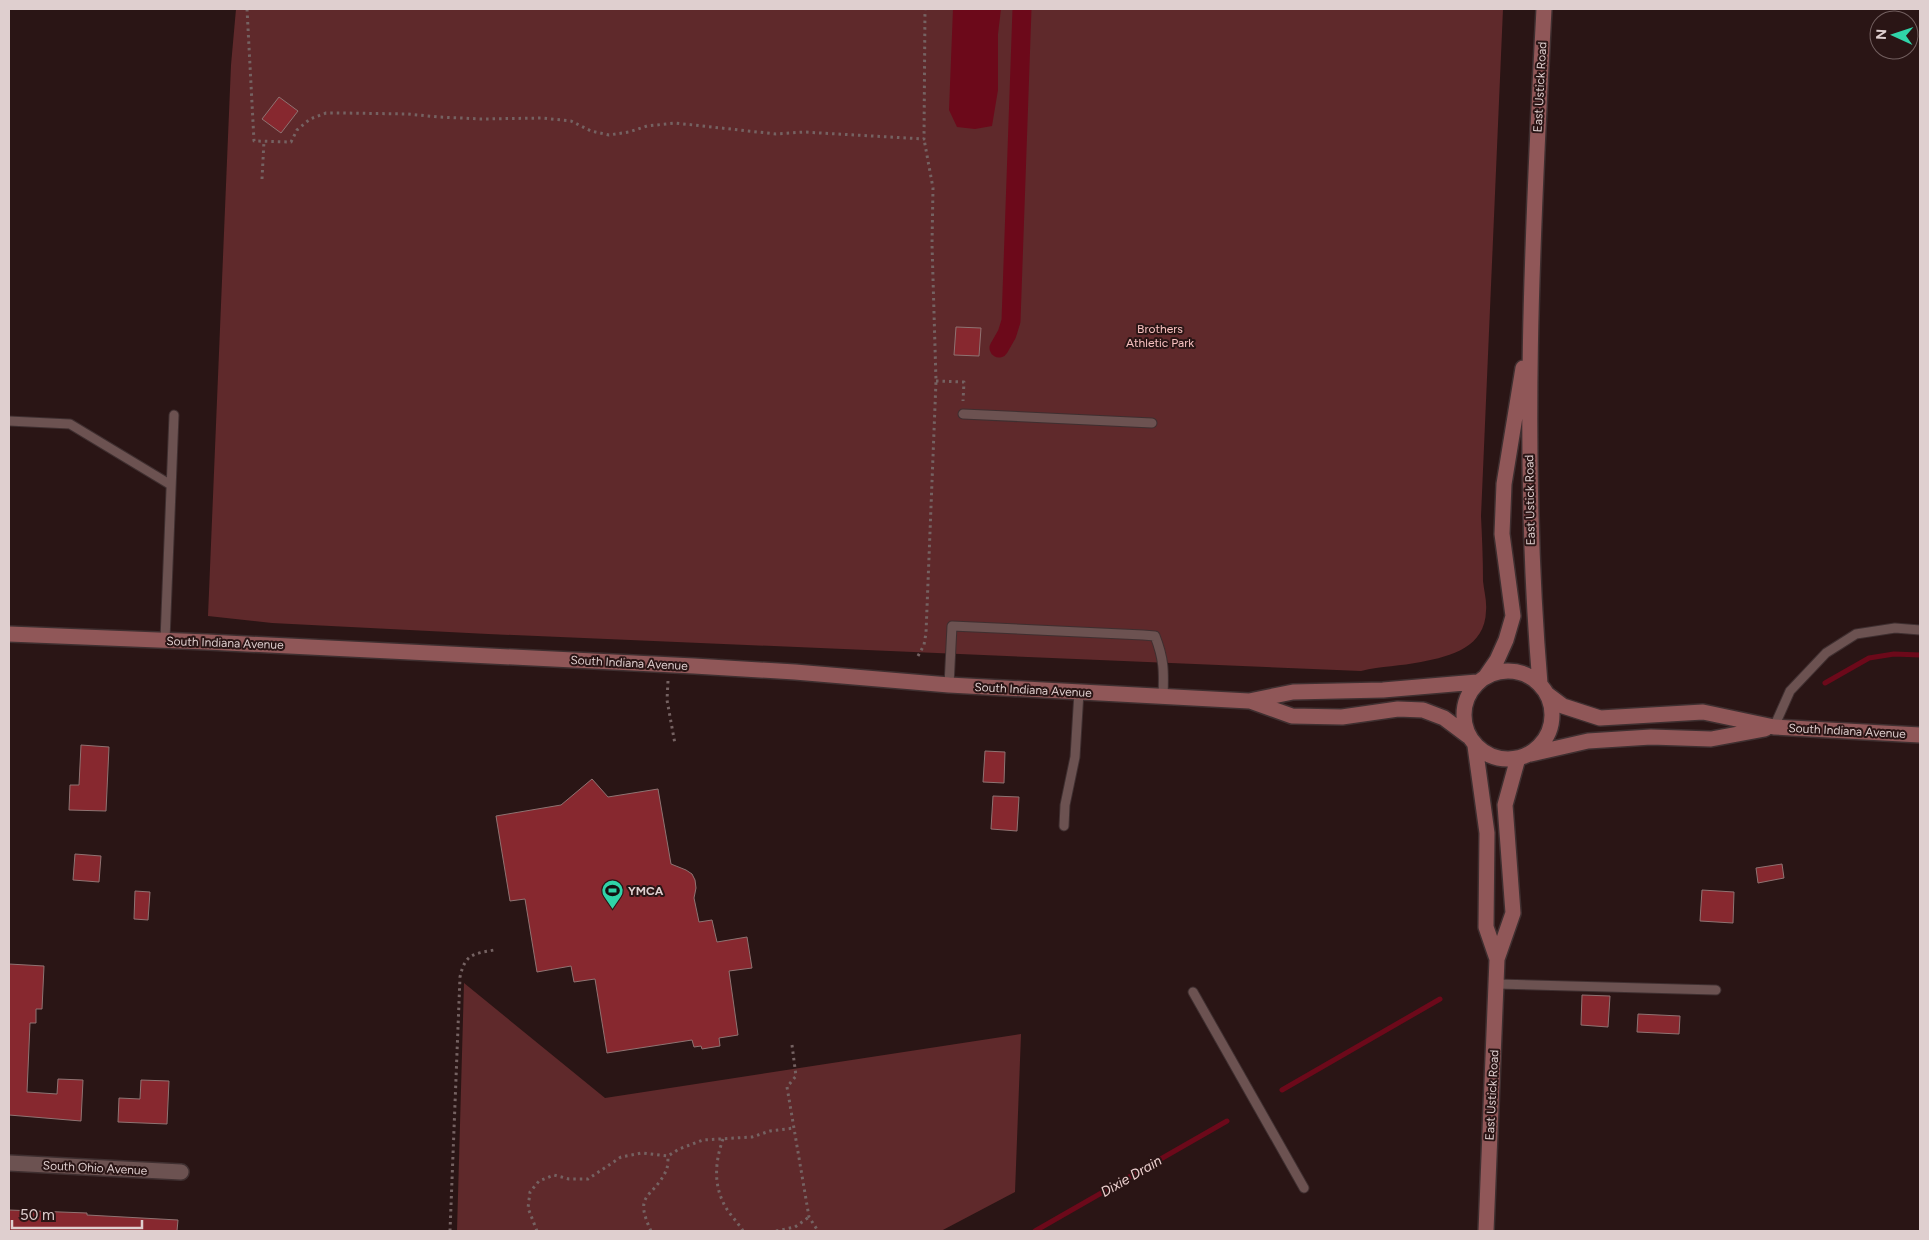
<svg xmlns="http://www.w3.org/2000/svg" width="1929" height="1240" font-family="Figtree,sans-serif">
<rect width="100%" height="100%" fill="#2a1515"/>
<path fill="#5f292b" d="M236 9H1503L1481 516C1482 537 1483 559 1483 581 1484 591 1487 601 1486 611 1485 647 1452 656 1421 662 1401 666 1381 666 1361 671L488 634 272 623 208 616 231 65Z
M464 983 605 1098 1021 1034 1015 1192 941 1231H457Z"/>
<path fill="#6c091a" d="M953 9H1001L998 34V90L992 126 975 129 957 127 949 110Z"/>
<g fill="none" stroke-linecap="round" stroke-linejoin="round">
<path stroke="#6c091a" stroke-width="5" d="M1825 683 1869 658 1894 654 1920 655
M1282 1090 1440 999
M1035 1231 1227 1121"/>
<path stroke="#6c091a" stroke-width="19" d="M999 348 1007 334 1011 321 1022 9"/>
</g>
<path fill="#87282f" stroke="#8f7372" d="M279 97 298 111 281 133 262 119Z
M956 327 981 328 979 356 954 355Z
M81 745 109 747 106 811 69 810 70 785H79Z
M985 751 1005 752 1004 783 983 782Z
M592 779 608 797 658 789 671 864 686 870 692 874 695 880 696 888 694 898 699 922 712 920 717 942 747 937 752 968 729 971 738 1035 719 1038 720 1046 702 1049 701 1046 694 1047 692 1040 607 1053 595 979 574 982 571 966 537 972 525 899 510 901 496 816 561 805Z
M993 796 1019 797 1017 831 991 829Z
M75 854 101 856 99 882 73 880Z
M1782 864 1784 878 1758 883 1756 868Z
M1702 890 1734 892 1733 923 1700 921Z
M135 891 150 892 148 920 134 919Z
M9 964 44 966 42 1009H36V1023H30L27 1092 57 1094 58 1079 83 1080 81 1121 9 1115Z
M1582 995 1610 996 1608 1027 1581 1025Z
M1638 1014 1680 1016 1679 1034 1637 1032Z
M141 1080 169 1081 167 1124 118 1122 119 1098 140 1099Z
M9 1210 87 1213V1215L178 1220 177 1231H9Z"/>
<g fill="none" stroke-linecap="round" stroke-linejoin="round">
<defs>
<path id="service" d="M963 414 1152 423
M9 421 70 424 171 485
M165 640 174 415
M949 685 952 626 1143 635 1155 636C1164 659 1164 671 1163 696
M1774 727 1790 691 1826 653 1856 634 1895 628 1920 630
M1064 826 1065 805 1075 757 1079 692
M1497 984 1716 990
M1193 992 1304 1188"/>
<path id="minor" d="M9 1163 181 1172"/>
<path id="secondary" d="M9 634 207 642 694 666 795 672 949 685 1249 701 1293 692 1383 690 1477 682
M1464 715a44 44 0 1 1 88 0a44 44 0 1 1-88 0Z
M1486 676 1497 660 1506 640 1513 616 1502 534 1504 484 1523 368
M1540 684C1521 459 1532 234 1544 9
M1547 694 1563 706 1600 718 1703 712 1774 727 1920 735
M1250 701 1292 716 1342 717 1398 709 1423 710 1444 718 1468 736
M1475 746 1487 833 1486 927 1497 959
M1531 754 1588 741 1651 737 1711 739 1765 729
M1486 1231 1497 959 1513 913 1505 805 1518 758"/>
</defs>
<use href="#service" stroke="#3f2f30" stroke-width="11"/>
<use href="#minor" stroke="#3f2f30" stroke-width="18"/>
<use href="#secondary" stroke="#3f2f30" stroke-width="18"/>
<path stroke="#756262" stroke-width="3" stroke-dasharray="2.5 4" stroke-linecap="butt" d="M247 9 254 141 291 142 297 130 310 119 326 113H343L408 114 438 117 482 119 542 118 571 121 591 131 609 135 629 132 647 126 675 123 776 134 804 132 924 139 925 9
M262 179 264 141
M936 381 964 382 963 401
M918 656 924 645 926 633 936 381 932 244 933 188 924 139
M668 681 667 700 675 744
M792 1045 796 1076 787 1087 809 1217 818 1231
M723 1139C716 1159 713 1181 723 1202 727 1212 737 1221 743 1231
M450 1231 460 977C465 954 473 954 494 950
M537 1231 528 1208 530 1192 539 1181 554 1175 569 1179H588L621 1157 642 1153 668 1156 679 1149 703 1140 752 1137 770 1131 794 1128
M651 1231C633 1192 652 1200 666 1171 668 1167 668 1160 668 1156
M776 1231 795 1227 809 1217"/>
<use href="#service" stroke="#6c5251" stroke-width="9"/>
<use href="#minor" stroke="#6c5251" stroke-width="15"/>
<use href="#secondary" stroke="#905758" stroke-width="15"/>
</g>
<defs>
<symbol id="stadium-pin" viewBox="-11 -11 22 30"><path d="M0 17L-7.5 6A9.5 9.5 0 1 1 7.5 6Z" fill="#30d4a9" stroke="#2a1515"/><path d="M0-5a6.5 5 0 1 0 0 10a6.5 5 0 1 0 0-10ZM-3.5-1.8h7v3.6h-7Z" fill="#111"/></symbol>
</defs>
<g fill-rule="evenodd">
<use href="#stadium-pin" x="600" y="878" width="25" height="34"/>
</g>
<g text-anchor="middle" stroke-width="4" stroke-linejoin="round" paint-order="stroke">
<g font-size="12" fill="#dfcfcf" stroke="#2a1515">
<text transform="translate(1540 87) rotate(-87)" y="4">East Ustick Road</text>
<text transform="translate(1530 500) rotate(-91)" y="4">East Ustick Road</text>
<text transform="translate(225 643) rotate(2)" y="4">South Indiana Avenue</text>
<text transform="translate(629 663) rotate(3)" y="4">South Indiana Avenue</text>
<text transform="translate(1033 690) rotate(3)" y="4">South Indiana Avenue</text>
<text transform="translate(1847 731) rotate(3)" y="4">South Indiana Avenue</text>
<text transform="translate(1492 1095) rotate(-87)" y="4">East Ustick Road</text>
<text transform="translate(95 1168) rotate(3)" y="4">South Ohio Avenue</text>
</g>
<g font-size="12" fill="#f8c1c0" stroke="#2a1515">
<text x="1160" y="333">Brothers<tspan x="1160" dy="14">Athletic Park</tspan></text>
</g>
<g font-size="12" font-weight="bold" fill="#dfcfcf" stroke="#2a1515" text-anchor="start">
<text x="628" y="895">YMCA</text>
</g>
<g font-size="14" font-style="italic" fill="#edd1d0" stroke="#2a1515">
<text transform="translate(1131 1176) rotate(-30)" y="5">Dixie Drain</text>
</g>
</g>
<rect width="1929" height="1240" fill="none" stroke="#dfcfcf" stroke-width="20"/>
<g transform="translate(1894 35) rotate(273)"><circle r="24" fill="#2a1515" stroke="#725f5f"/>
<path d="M0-4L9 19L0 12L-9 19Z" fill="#30d4a9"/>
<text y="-8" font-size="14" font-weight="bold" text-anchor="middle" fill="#dfcfcf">N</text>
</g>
<path d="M12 1220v8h130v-8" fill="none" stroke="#dfcfcf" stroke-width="2.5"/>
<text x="20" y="1220" font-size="15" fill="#dfcfcf" stroke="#2a1515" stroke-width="4" paint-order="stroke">50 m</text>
</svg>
